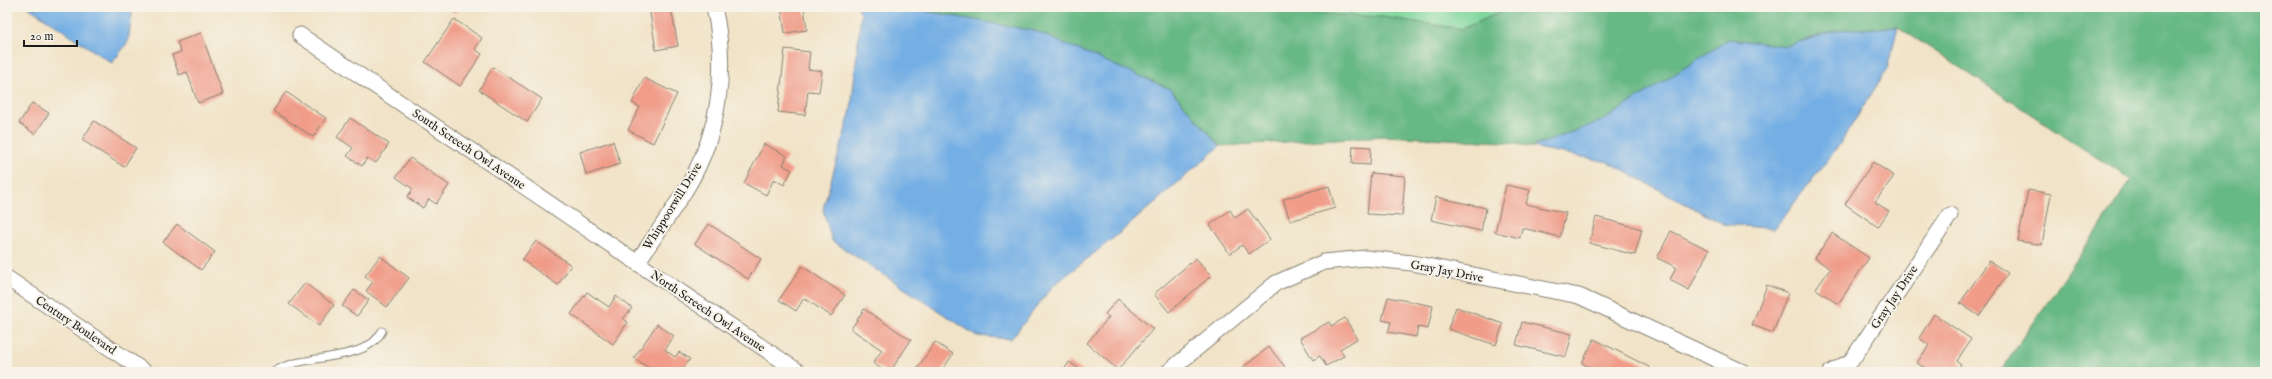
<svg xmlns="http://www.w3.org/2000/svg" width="2272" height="379" font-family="'IM FELL English',serif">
<rect width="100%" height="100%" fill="#f7f3e8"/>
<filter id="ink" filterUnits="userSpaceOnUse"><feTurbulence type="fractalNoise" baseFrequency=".025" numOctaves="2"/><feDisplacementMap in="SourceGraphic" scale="8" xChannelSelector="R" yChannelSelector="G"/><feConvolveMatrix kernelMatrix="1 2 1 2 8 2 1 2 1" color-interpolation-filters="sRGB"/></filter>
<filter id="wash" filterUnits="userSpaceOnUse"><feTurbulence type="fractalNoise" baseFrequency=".012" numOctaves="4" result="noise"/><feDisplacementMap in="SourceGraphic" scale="16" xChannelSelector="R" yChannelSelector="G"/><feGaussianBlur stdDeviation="0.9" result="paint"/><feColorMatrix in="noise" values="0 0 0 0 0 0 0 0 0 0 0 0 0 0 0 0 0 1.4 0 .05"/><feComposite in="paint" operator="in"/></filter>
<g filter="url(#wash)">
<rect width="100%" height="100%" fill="#f1e3c7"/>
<path fill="#7ed79c" stroke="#4d7a5c" d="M1274 7H1512L1462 29 1383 17 1305 13Z"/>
<path fill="#66b884" stroke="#416a50" d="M921 7H1274L1305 13 1383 17 1462 29 1512 7H2265V372H2000L2131 180 1898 27 1838 30 1786 46 1729 39 1604 120 1532 147 1505 142 1385 136 1220 146 1170 89 1035 31 925 11Z"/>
<path fill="#73aee4" stroke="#486580" d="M28 7H133L128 42 112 63Z
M858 7H921L925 11 1035 31 1170 89 1220 146 1122 231 1053 286 1011 339 977 336 832 241 823 209 851 110 861 14Z
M1898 27 1887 69 1840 144 1774 229 1723 224 1608 162 1532 147 1604 120 1729 39 1786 46 1838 30Z"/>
<g id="blocks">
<path fill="#f09c89" d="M447 7H460L456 13Z
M649 7H671L678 46 656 50Z
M781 7H804L807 30 785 33Z
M454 19 482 38 475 49 482 54 460 86 425 62Z
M201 33 223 94 198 103 187 72 179 75 172 55 181 52 177 42Z
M785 49 810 52 808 69 822 71 819 92 808 91 805 115 778 112Z
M493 67 542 99 527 122 479 90Z
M644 78 677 94 653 143 628 130 640 107 632 103Z
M286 92 326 118 313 137 273 111Z
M32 103 49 113 35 134 19 123Z
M350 118 389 144 376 163 367 158 362 166 347 156 353 148 337 137Z
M94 121 136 148 124 167 82 140Z
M613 141 620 164 586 175 580 152Z
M764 144 787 156 783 165 792 170 784 185 774 179 766 195 744 183Z
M1353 146 1371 147 1370 165 1352 164Z
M410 158 449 185 436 204 429 199 423 208 407 197 413 189 396 177Z
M1873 162 1894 176 1875 202 1889 211 1878 227 1845 204Z
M1371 173 1405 176 1402 216 1367 214Z
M1506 185 1530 190 1526 204 1566 213 1560 237 1522 228 1520 238 1495 232Z
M1329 186 1335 208 1290 221 1283 199Z
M2028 190 2051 194 2042 245 2018 241Z
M1436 197 1486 208 1481 231 1431 220Z
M1248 209 1270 239 1249 254 1242 245 1230 254 1210 225 1230 210 1235 218Z
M1596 217 1642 229 1635 255 1589 243Z
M177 224 215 252 201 270 163 242Z
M709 224 761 259 748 279 695 244Z
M1671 231 1709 250 1689 290 1670 280 1676 267 1657 258Z
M1832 233 1869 258 1838 304 1816 289 1830 269 1815 258Z
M536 241 571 265 558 285 522 260Z
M380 256 409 278 387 307 366 291 373 282 365 276Z
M1196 258 1211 276 1169 312 1154 294Z
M1989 261 2008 273 1979 316 1960 303Z
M802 266 845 295 831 316 804 298 796 311 779 300Z
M305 283 334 305 319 326 289 304Z
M1767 285 1788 293 1773 333 1752 325Z
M354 290 369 300 357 316 342 306Z
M587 292 609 307 616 296 632 308 623 319 628 322 613 344 571 314Z
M1388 297 1433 306 1428 329 1418 327 1416 337 1388 332 1391 322 1382 320Z
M1118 299 1153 329 1118 370 1087 343 1109 317 1105 314Z
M1456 307 1503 324 1496 345 1448 329Z
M864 309 911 340 890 372H886L873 363 882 350 851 329Z
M1934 314 1971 339 1957 361 1961 364 1956 372 1949 370 1947 372H1931L1917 363 1929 345 1919 338Z
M1345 318 1357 339 1340 349 1344 356 1326 366 1320 356 1313 360 1300 338 1329 322 1331 326Z
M1522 322 1572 334 1566 357 1516 345Z
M657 324 674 336 665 350 675 357 679 352 690 359 681 372H655L634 358Z
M1594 339 1649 367 1646 372H1599L1582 363Z
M935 342 953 354 941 372H915Z
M1269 347 1285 367 1278 372H1241L1243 371 1241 369Z
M1069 362 1084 372H1063Z"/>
</g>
</g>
<g filter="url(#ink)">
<use href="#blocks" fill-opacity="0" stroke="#868072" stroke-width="1"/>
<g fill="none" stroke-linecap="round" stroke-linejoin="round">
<defs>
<path id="lane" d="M274 372C303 352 366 364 382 331"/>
<path id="street" d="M300 35 799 372
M637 263C654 237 673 211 689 184 720 130 728 67 714 7
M7 278 145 372
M1168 372 1276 283 1324 262 1366 258 1412 263 1579 296 1743 372
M1831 372 1851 361 1950 215"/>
</defs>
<use href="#lane" stroke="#868072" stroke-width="9"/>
<use href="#street" stroke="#868072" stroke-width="17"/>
<use href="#lane" stroke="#fff" stroke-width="7"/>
<use href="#street" stroke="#fff" stroke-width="15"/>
</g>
</g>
<g text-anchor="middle" stroke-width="4" stroke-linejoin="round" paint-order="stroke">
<g font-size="12" fill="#1c1c1c" stroke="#f7f3e8">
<text transform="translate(469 149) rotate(34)" y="4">South Screech Owl Avenue</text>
<text transform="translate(672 206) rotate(-58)" y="4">Whippoorwill Drive</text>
<text transform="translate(1447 271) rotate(11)" y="4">Gray Jay Drive</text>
<text transform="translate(1894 297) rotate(-56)" y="4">Gray Jay Drive</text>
<text transform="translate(708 311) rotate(34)" y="4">North Screech Owl Avenue</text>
<text transform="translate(76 325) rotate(34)" y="4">Century Boulevard</text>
</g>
</g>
<rect width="2272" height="379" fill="none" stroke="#f7f3e8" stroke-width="24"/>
<path d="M24 40v6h53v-6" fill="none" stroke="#1c1c1c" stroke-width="2"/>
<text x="30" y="40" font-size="12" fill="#1c1c1c" stroke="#f7f3e8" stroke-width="3" paint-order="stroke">20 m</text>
</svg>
